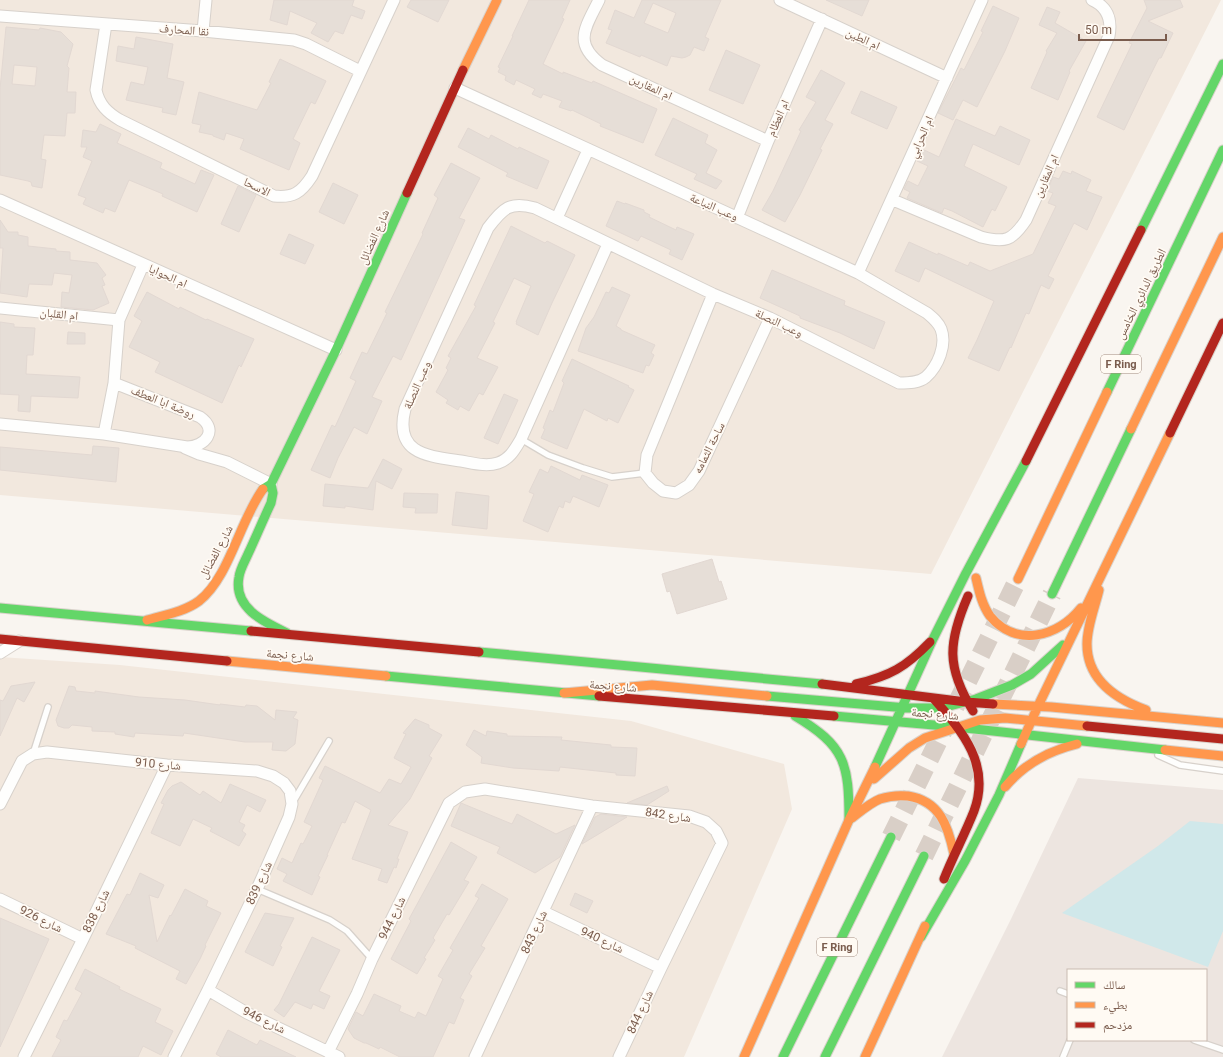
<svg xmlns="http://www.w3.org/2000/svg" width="1223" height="1057" font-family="Roboto,'Noto Naskh Arabic',sans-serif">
<rect width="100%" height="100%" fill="#f9f5f0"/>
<path fill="#f2e8de" d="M0 0H1221L931 574 0 495Z
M0 657 120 665 631 721 784 764 792 809 684 1057H0Z"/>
<path fill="#ede5e0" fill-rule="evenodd" d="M1078 778 1223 790V1057H942L1011 919ZM1068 970H1206V1040H1068Z"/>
<path fill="#d0e8ea" d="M1190 821 1223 824V931L1208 967 1062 913 1158 846Z"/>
<path fill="#e6ded7" stroke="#e2d8d2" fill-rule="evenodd" d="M274 0H354L352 6 365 11 362 19 351 15 343 34 335 31 328 42 311 33 317 23 290 11 287 25 270 20Z
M411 0H449L438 22 407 7Z
M529 0H570L562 18 564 19 543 64 563 74V72L592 83 593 81 657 109 643 143 600 126 601 124 572 110 571 111 559 107 562 101 543 94 541 98 532 94 535 89 516 80 514 85 505 80 506 76 498 72 500 68 498 67 513 36H512Z
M642 0H721L705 37 709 39 704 51 694 47 690 55 686 57 682 58 671 56 667 66 641 55 640 57 606 43 612 30 608 29 615 10 634 18ZM653 3 676 13 668 33 644 23Z
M826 0H869L862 16Z
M1144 0H1180L1183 7 1148 21 1173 33 1161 58H1159L1148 80 1124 130 1097 117 1132 44 1129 43 1147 8Z
M993 6 1019 18 1005 51 977 107 963 100 953 120 938 113 961 68 964 70 983 32 981 31Z
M1047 7 1060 12 1055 23 1086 41 1069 71 1070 72 1058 100 1031 88 1047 52 1046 51 1057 33 1039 25Z
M6 27 39 30 40 28 61 32 73 44 67 66 69 68 67 92H76L75 113H67L65 136 44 135 41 159 46 160 42 188 32 186 31 182 28 181 0 175V89ZM14 65 37 67 35 86 12 84Z
M136 37 173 44 167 78 184 82 176 115 162 112 163 108 126 100 131 82 144 85 148 67 116 61 118 46 134 49Z
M726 50 760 65 743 104 709 90Z
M280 59 326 81 315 104 311 102 293 139 300 143 289 170 240 149 244 139 226 133 224 140 213 136V135L199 132 201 125 192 123 199 92 257 110 271 83 269 82Z
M821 70 845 83 825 120 833 124 820 149 822 150 800 195 785 222 762 210 773 191 801 131 799 130 816 102 806 97Z
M861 91 897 107 887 129 851 113Z
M673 118 708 135 705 143 717 150 706 173 722 181 716 189 694 179 697 174 655 155Z
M956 119 995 136 1000 126 1030 140 1019 165 973 144 964 166 1007 187 995 211 992 209 983 227 952 211 944 208 942 213 907 198 910 192 904 189 908 181 918 186 928 166 917 161 922 149 939 157Z
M100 124 121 134 117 143 162 163 160 168 195 184 201 170 214 175 197 212 162 196 163 194 129 180 115 212 105 208 103 213 83 204 86 198 78 195 92 161 83 157 87 147H81L83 130 96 132Z
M468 128 489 139 491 135 518 149 519 147 549 161 537 189 506 176 508 173 458 147Z
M451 163 480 178 459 218 465 220 401 360 393 356 372 397 382 401 367 434 354 427 338 458 330 478 311 470 332 425 335 427 356 381 350 378 362 352 367 354 387 313 385 312 423 234 422 233 438 198 434 195Z
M1063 171 1071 174 1072 171 1091 180 1086 191 1102 197 1087 230 1074 223 1048 276 1054 279 1049 289 1041 285 1029 314 1026 313 1011 348 1010 347 999 371 968 358 977 340 994 301 925 268 919 282 895 271 909 242 938 255V253L968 266 970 262 990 271 1033 254 1056 206 1048 203 1053 193 1047 191 1053 177 1059 179Z
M333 183 358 195 344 224 319 212Z
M238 186 256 195 239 232 221 224Z
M617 201 625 204V203L644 210V212L650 215 649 217 676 230 677 227 694 234 682 260 669 254 671 250 641 236 638 241 606 226Z
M0 220 8 232H18V235L28 237V246L56 249V251L70 252V260L97 263 106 275 102 278 105 285 102 286 109 303 93 310 61 307 62 292 69 293 72 275 54 273 52 285 29 284 27 297 0 293 3 248H0Z
M511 226 545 243 547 241 575 255 552 303 538 335 516 324 517 322H516L531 286 514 278 493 322 495 323 477 358 498 367 483 395 479 393 469 411 460 406 458 410 446 403 448 400 436 392 448 370 446 368 451 358 448 356 476 306 474 305Z
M289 234 314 245 305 264 280 254Z
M772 270 845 301 844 305 885 322 874 349 840 333 800 318V316L760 298Z
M612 287 630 295 616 326 621 329V330L655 345 651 353 654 355 649 366 646 365 643 373 578 351 586 328 594 317 606 292 609 293Z
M147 292 179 309 180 307 206 320 207 319 254 339 241 367 239 365 222 403 155 372 160 362 129 347 142 321 134 316Z
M0 322 14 324V327L35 328 33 355H27L26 374 80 377 78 398 31 396 30 412 18 411 19 395 0 394Z
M68 332 85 333V344H67Z
M572 359 629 386 628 387 634 390 618 423 608 418 607 421 584 409 567 449 541 438 545 429 543 428 550 410 553 412 564 383 562 381Z
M504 394 518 400 498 444 484 438Z
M93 446 119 448 116 482 0 470V447L92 455Z
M383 459 402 469 392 489 376 481 373 510 345 506V508L323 506 325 484 368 488Z
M551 466 580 480 582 475 608 485 599 507 573 496 570 503 565 501 563 508 559 506 548 532 523 521 534 494 529 492 540 469 548 473Z
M456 492 489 496 487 529 452 525Z
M404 493 438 494 437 513H415L416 508 403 507Z
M712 559 719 582 721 581 727 599 677 614 670 591 667 592 662 574Z
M35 682 24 702 17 698 0 736V700L3 701 11 686Z
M69 686 75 687 76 691 95 693V691L139 697 185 700 220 705V704L245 707 246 705 257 706 275 720 276 710 297 712 293 718 298 720 295 744 286 751 272 750 273 742H245L184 733 183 736 135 733 134 737 115 734V732L92 731V727L72 725 69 728H64L58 726 56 720Z
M415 719 429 725V728L442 735 429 756 432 758 410 799 388 825 408 832 397 859H399L396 868 394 867 387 883 378 880 382 869 352 859 371 810 355 801 345 823 342 822 327 855H328L318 876 320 877 312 895 283 881 287 874 277 869 282 858 292 863 301 843 303 844 312 826 304 822 323 780 319 778 325 766 380 793 389 779 401 784 411 767 394 758 406 734 403 733Z
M474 730 486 736 487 731 507 734V736L562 737 561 740 611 745V747L637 748 635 776 616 775V773L560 767 559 771 513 768 481 763 482 757 466 745Z
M181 782 200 795 203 791 221 803 230 784 266 800 260 812 247 805 239 822 245 825 242 831 246 834 239 846 210 831 212 828 193 819 180 846 151 833 164 804 161 803 168 790 172 786Z
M667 786 669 791 647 805 627 803Z
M461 803 512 824 517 814 556 834 575 825 560 857 535 873 497 853 500 847 451 826Z
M601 814 627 817 582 844 595 817Z
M451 842 477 857 464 880 469 882 449 915 447 914 433 938 435 940 424 958 426 959 417 974 391 959 411 921 409 919Z
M140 873 164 885 158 898 149 895 157 942 170 915 171 916 185 889 208 901 206 906 221 913 205 945 206 946 200 959 186 984 176 979 180 971 135 948 136 946 106 934 127 894 130 895Z
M482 884 508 899 481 946 485 948 469 974 472 976 460 998 464 1000 454 1024 449 1022 433 1057H400L380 1047 379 1049 366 1043H364L354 1038 348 1029 356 1012 363 1016 374 994 401 1006 399 1011 415 1018 418 1012 426 1016 443 979 438 976 453 950 450 948 479 898 475 896Z
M575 893 593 901 587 913 570 905Z
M265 913 294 918 280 946 282 947 273 966 245 952Z
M0 918 49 939 0 1047Z
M312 937 340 950 319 991 330 996 324 1009 313 1004 311 1009 295 1002 284 1017 274 1010 279 1004Z
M85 969 120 987 119 989 161 1009 155 1022 173 1031 161 1055 143 1046 138 1057H52L61 1040 56 1037 64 1020 67 1021 82 993 75 989Z
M228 1030 257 1045 260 1040 296 1057H221L216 1054Z"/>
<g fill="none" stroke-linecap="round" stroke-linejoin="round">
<path stroke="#d9cfc7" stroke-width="19" stroke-dasharray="19 10" stroke-linecap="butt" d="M891 837 1018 579
M924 856 1052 594"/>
<defs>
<path id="lane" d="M521 439 548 455 583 468 612 477 645 473
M33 754 48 707
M1158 755 1180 765 1223 771
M293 802 329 741
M257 889 330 920 347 931 372 959
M1060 991 1068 994
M1194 1040 1223 1050
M1063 1057 1070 1040"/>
<path id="street" d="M599 0C586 27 572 43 602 65L768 141
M780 0 947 78
M0 16 203 31 294 40 306 44 360 71
M106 24 96 90C99 105 108 113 120 120L274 196C293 198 301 193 312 176L394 0
M203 31 206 0
M455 88 858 273 927 313C933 318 938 322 941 329 947 345 938 366 926 377 919 383 908 383 899 383L770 318 713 294 535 208C510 201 503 208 488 228L405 409C394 454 427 456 461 461 473 463 486 467 498 463 510 459 515 449 521 439L608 244
M0 200 336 350
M893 200 981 237C1005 243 1012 241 1026 220L1109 36C1112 20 1108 7 1092 0
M557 218 588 150
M737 218 768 141 822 19
M858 273 982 0
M713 294 647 455 645 473 653 483 663 491 676 493 689 485 699 471 770 318
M0 308 119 320
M0 424 104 434 187 447C205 447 219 430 200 417L114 383
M104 434 114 383 119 320 143 265
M185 448 199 454 227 462 271 484
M0 653 19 641
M0 804 22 761 33 754 47 752 167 765 257 771 273 776 284 783 290 791 292 804 289 817 257 889 208 990 247 1013 339 1057
M0 899 83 939
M544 912 661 968
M328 1052 357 994 372 959 449 803 465 792 485 789 592 806 689 816 706 822 716 831 722 843 661 968 619 1057
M24 1057 83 939 167 765
M174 1057 208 990
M475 1057 592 806"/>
<path id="fast" d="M1141 230 1223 64
M1107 392 1223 150
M271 484 273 493 271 503C263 520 256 537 248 554 245 561 240 569 239 577 233 608 264 622 287 633
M263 489 271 484 336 350 407 193
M1052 594 1131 429
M0 608 251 631
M479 652 822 684
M386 676 599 696
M767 696 907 708H942L976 699 1012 685 1031 674 1063 645
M795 716C845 746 849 763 849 820
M834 716 956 727 1165 750
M875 767 933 639 966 573 1026 461
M921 937 965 861 999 795 1021 744
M783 1057 891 837
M825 1057 924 856"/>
<path id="slow" d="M463 70 497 0
M1131 429 1223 237
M976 578C979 591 982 605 990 616 1016 648 1058 637 1081 608
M1018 579 1107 392
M1099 590C1095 607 1087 626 1087 644 1087 680 1116 699 1146 710
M147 620C164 615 184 612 199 601 229 578 240 520 263 489
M227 661 386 676
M564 693 652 685 767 696
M993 704 1051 707 1223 723
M1021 744 1038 706 1170 433
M1165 750 1223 756
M874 779 909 748 925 738 980 720 1005 718 1087 726
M1005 787C1024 764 1048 751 1077 744
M852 818C861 811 870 803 880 799 889 796 898 795 908 796 940 801 948 826 954 854
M744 1057 849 820 875 767
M865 1057 925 926"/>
<path id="jam" d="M407 193 463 70
M1170 433 1223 323
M1026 461 1141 230
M968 596C948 642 946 667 973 711
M251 631 479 652
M0 639 227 661
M822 684 966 702 993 704
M856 684C890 676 906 667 930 642
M599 696 834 716
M934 699C963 732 991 765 974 811 965 834 953 856 944 879
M1087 726 1223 739"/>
</defs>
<use href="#lane" stroke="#d7d1cb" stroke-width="8"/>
<use href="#street" stroke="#d7d1cb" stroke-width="13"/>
<use href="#fast" stroke="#d9d2cb" stroke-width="11"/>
<use href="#slow" stroke="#d9d2cb" stroke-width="11"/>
<use href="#jam" stroke="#d9d2cb" stroke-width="11"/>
<use href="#lane" stroke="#fefefd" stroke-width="5.5"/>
<use href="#street" stroke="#fefefd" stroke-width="11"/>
<use href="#fast" stroke="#63d668" stroke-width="9"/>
<use href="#slow" stroke="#ff974d" stroke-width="9"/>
<use href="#jam" stroke="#b3261e" stroke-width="9"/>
</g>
<g text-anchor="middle" stroke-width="3.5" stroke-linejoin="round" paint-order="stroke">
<g fill="#fffaf3" stroke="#a28b7f" stroke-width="1">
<rect x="1101" y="355" width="40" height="18" rx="3"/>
<rect x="817" y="938" width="40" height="18" rx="3"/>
</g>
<g font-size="11" font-weight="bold" fill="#7a5c4d">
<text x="1121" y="368">F Ring</text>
<text x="837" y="951">F Ring</text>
</g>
<g font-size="12" fill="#7a5c4d" stroke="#fffaf3">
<text transform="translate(184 30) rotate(4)" y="4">نقا المحارف</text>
<text transform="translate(863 39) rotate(25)" y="4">ام الطين</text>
<text transform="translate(651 87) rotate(25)" y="4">ام المقارين</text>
<text transform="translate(778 118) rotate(-66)" y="4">ام العظام</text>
<text transform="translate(921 137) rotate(-66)" y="4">ام الحرابي</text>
<text transform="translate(1046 176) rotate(-66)" y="4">ام المقارين</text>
<text transform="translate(257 187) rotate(26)" y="4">الاسحا</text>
<text transform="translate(714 207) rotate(24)" y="4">وعب النباعة</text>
<text transform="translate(374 237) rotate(-66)" y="4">شارع الفضائل</text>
<text transform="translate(168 276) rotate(24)" y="4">ام الحوايا</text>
<text transform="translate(1141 294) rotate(-64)" y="4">الطريق الدائري الخامس</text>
<text transform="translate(59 314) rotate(6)" y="4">ام القلبان</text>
<text transform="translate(779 323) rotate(25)" y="4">وعب النصلة</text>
<text transform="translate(417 385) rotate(-66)" y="4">وعب النصلة</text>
<text transform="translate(163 402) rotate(22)" y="4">روضة ابا العطف</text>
<text transform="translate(709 448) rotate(-63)" y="4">ساحة الثمامه</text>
<text transform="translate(216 552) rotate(-62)" y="4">شارع الفضائل</text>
<text transform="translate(290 655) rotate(5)" y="4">شارع نجمة</text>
<text transform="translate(613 686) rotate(5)" y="4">شارع نجمة</text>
<text transform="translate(935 714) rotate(5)" y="4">شارع نجمة</text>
<text transform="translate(158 764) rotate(5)" y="4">شارع 910</text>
<text transform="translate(668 815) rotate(8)" y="4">شارع 842</text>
<text transform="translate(259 883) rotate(-65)" y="4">شارع 839</text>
<text transform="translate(96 911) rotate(-64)" y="4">شارع 838</text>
<text transform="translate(392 918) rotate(-64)" y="4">شارع 944</text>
<text transform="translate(41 919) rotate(26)" y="4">شارع 926</text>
<text transform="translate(534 932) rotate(-65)" y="4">شارع 843</text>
<text transform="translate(602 940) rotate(25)" y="4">شارع 940</text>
<text transform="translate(640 1012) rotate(-65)" y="4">شارع 844</text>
<text transform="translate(264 1020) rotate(26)" y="4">شارع 946</text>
</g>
</g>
<rect x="1067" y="969" width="140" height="72" fill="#fffaf3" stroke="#cabbb1"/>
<rect x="1075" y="982" width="20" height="6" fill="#63d668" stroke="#cabbb1"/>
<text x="1103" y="989" font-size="12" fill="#7a5c4d">سالك</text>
<rect x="1075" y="1002" width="20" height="6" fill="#ff974d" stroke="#cabbb1"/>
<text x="1103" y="1009" font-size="12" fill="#7a5c4d">بطيء</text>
<rect x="1075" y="1022" width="20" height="6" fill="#b3261e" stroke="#cabbb1"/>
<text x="1103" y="1029" font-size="12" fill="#7a5c4d">مزدحم</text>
<path d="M1079 34v6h87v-6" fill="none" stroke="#7a5c4d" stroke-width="2"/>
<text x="1085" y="34" font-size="12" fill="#7a5c4d" stroke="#fffaf3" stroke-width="3" paint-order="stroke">50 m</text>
</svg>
